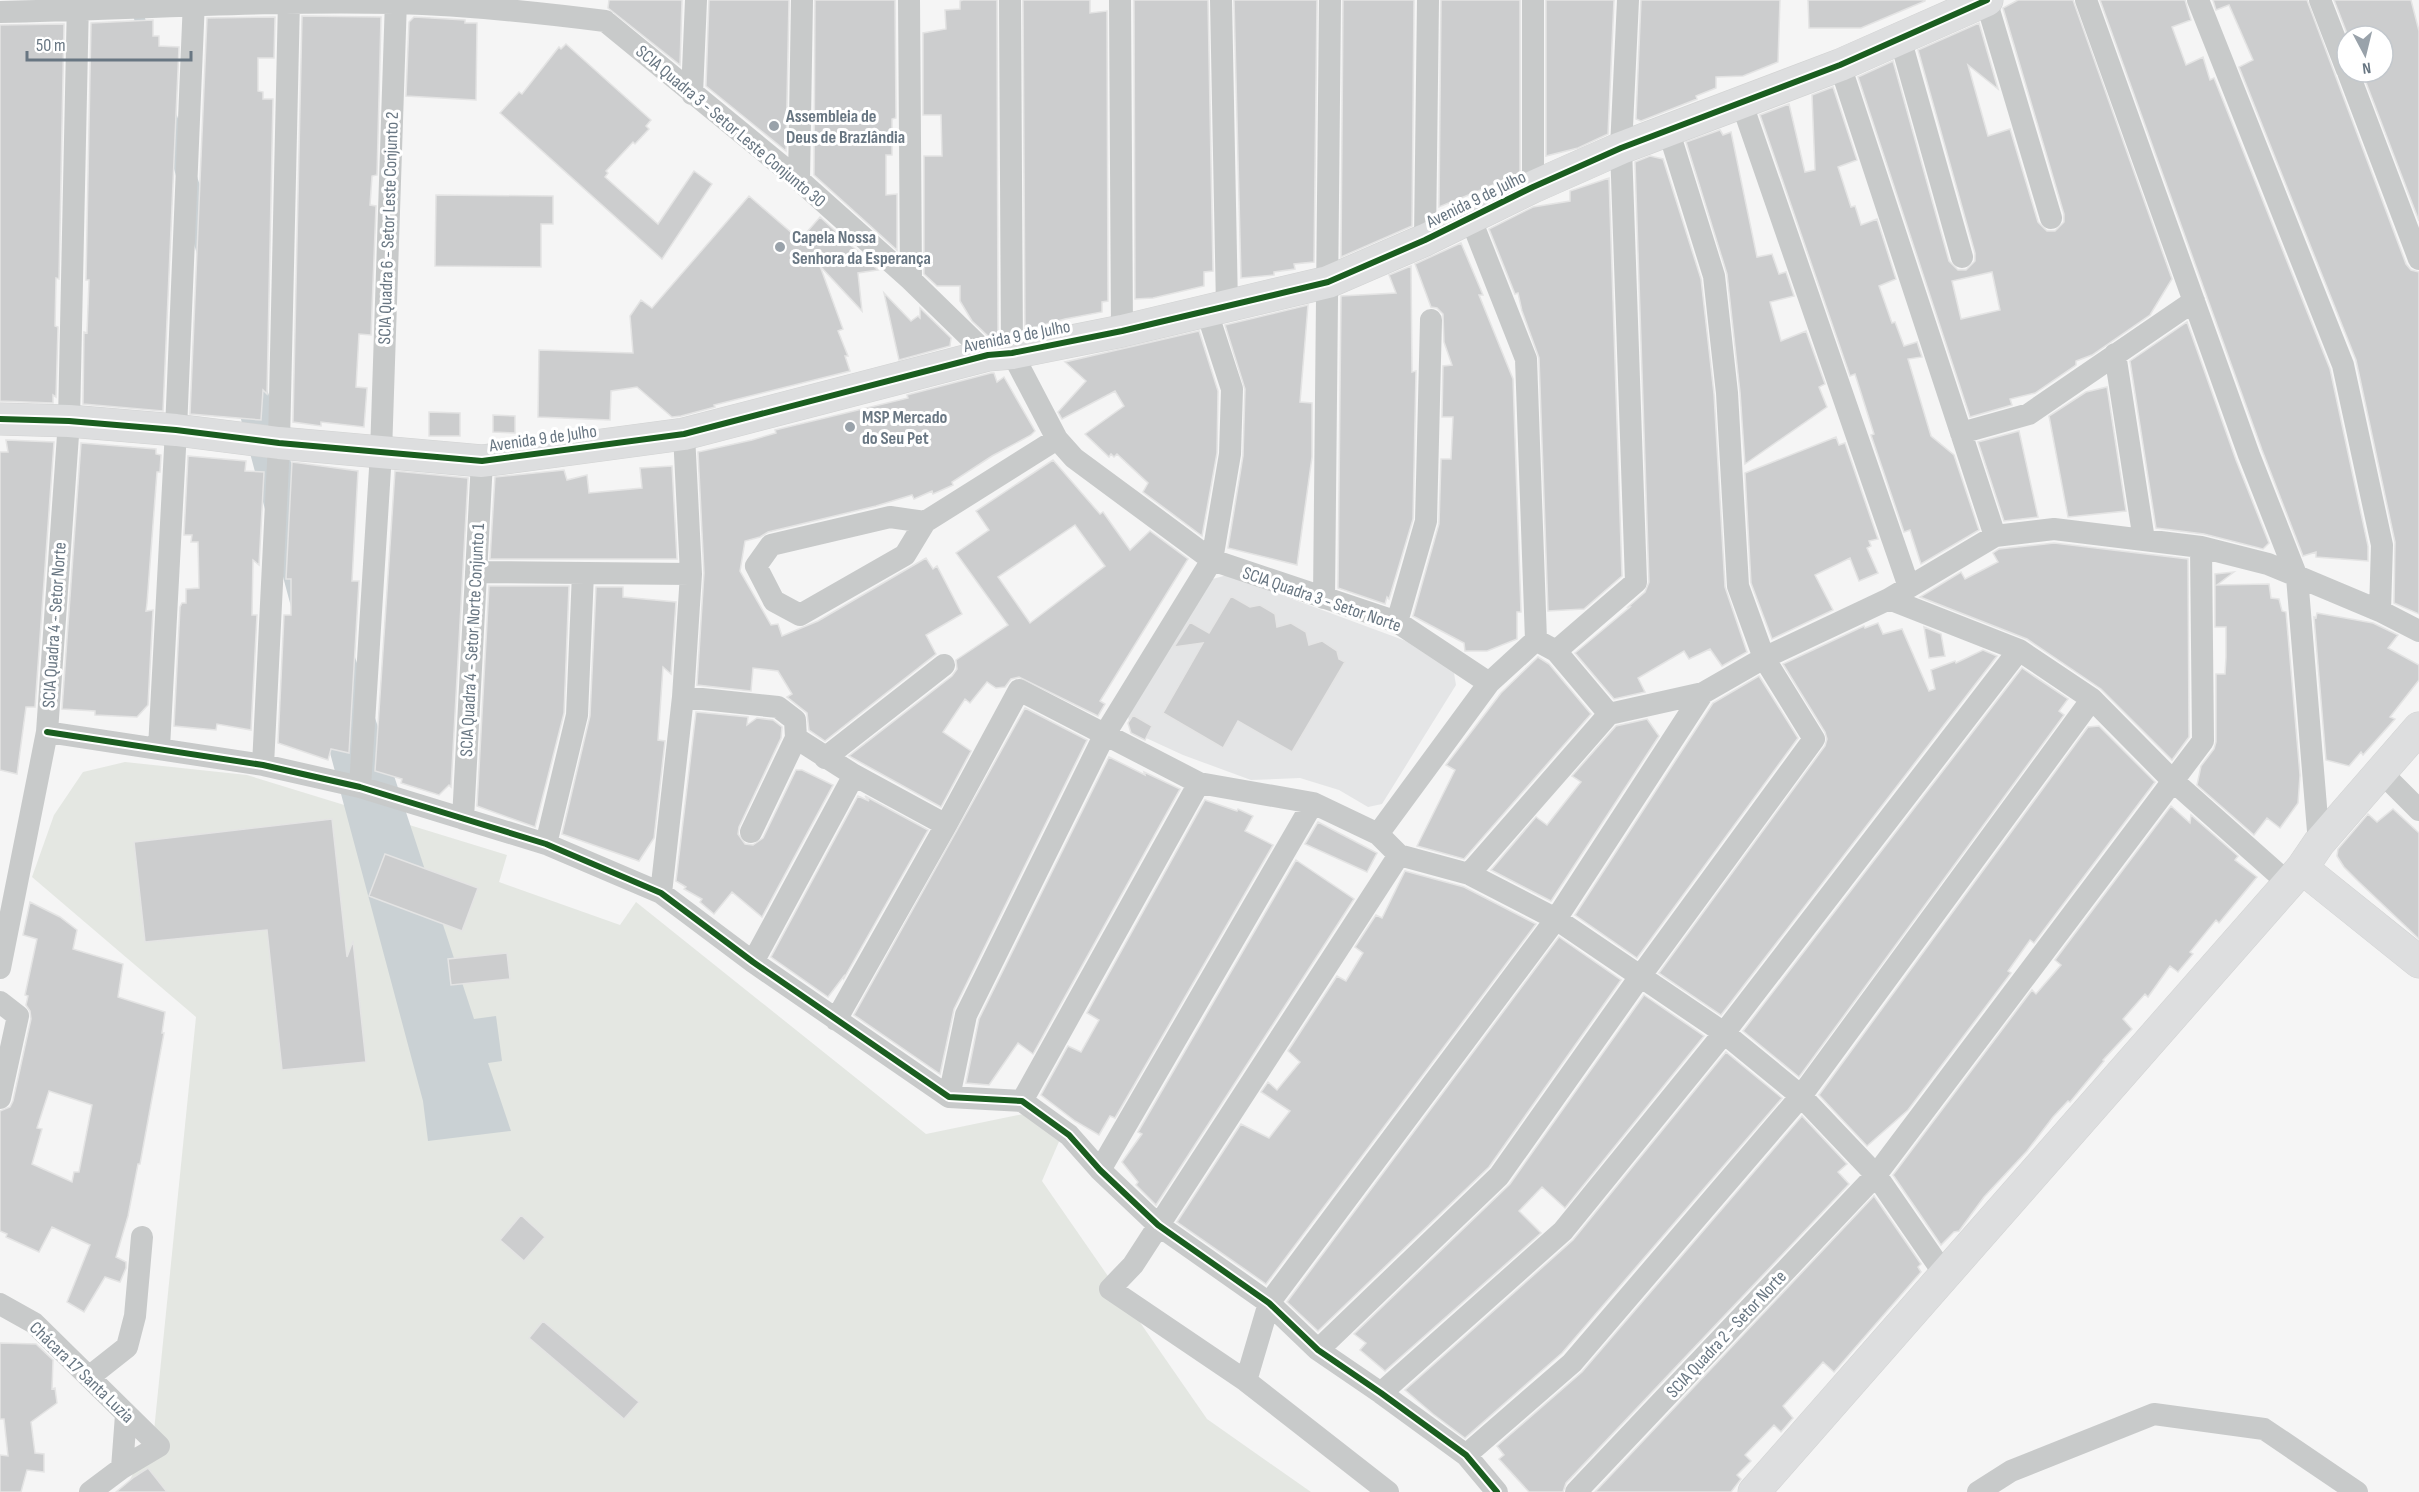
<svg xmlns="http://www.w3.org/2000/svg" width="2419" height="1492" font-family="'Sofia Sans Condensed',sans-serif">
<rect width="100%" height="100%" fill="#f5f5f5"/>
<path fill="#e4e5e6" d="M1227 575 1406 641 1454 673 1456 685 1382 804 1368 807 1339 790 1300 778 1251 780 1183 755 1131 731 1128 716 1209 580Z"/>
<path fill="#e4e7e2" d="M125 762 247 775 507 855 499 882 620 925 636 902 926 1134 1028 1113 1061 1137 1042 1181 1207 1419 1311 1492H124L154 1431 196 1017 32 877 54 815 83 772Z"/>
<path fill="#cad1d4" d="M129 0H139L474 1019 496 1016 502 1061 488 1063 511 1131 428 1141 423 1101Z"/>
<path fill="#cccdce" stroke="#e4e4e4" stroke-width="1.5" fill-rule="evenodd" d="M609 0H682L680 65 608 8Z
M709 0H789L786 151 706 86Z
M815 0H895L896 118 892 119V155H886V195L897 194V250L814 175Z
M963 0H997L998 336 989 337 972 321 960 301V286H937L924 274V156H942L941 115H923V33L946 29 945 10 960 9V1Z
M1023 0H1090V13L1107 11 1108 301 1102 302V312L1065 319 1025 330Z
M1134 0H1208L1213 271 1204 272V286L1153 298 1135 299Z
M1234 0H1317L1314 262 1294 264 1295 269 1274 272V275L1241 278Z
M1343 0H1414L1412 226 1341 257Z
M1441 0H1520V174L1439 207Z
M1546 0H1614L1608 134 1578 148 1546 156Z
M1641 0H1780L1778 62 1743 76 1716 77V88L1696 96 1697 99 1641 121 1636 119Z
M1808 0H1925V1L1861 28H1809Z
M2018 0H2073L2172 279 2150 315 2092 355 2076 361V365L2035 393 2010 399 2012 405 1970 417 1858 77 1893 61 1949 261 1958 270H1966L1975 261V253L1918 50 1979 23 1998 89 1968 65 1988 136 2010 129 2038 222 2047 231H2055L2064 222V214L2003 8ZM1992 272 2000 310 1961 319 1952 281Z
M2100 0H2185L2191 20 2172 27 2186 65 2203 57 2210 80 2214 78 2330 369 2368 546V561L2316 557V552L2303 556 2262 450Z
M2213 0H2307L2406 264 2411 270 2419 272V614L2394 603 2395 542 2356 360 2239 67 2253 60 2229 5 2216 10Z
M2334 0H2411L2419 31V221L2362 72H2383V36H2348Z
M302 16 381 17 377 175 372 176 370 205 376 206 371 335 359 334 356 387 367 388 364 427 321 422V426L293 422Z
M275 17 274 58H258V91L263 92V99H273L267 394 263 390 261 420 190 414 207 18Z
M414 17 465 20V23H477L476 100 406 96 409 22Z
M153 20V36H159V46L179 47 163 411 83 404 84 332 87 333 89 280H86L91 23Z
M64 24 59 279 56 278 55 326 58 327 56 397 53 395V403L0 401V25Z
M566 44 651 120 646 126 649 129 635 144 633 142 606 171 608 173 605 177 658 224 694 171 712 184 662 259 500 113 519 92 522 94 559 47 561 49Z
M1833 87 1857 160 1838 167 1851 207 1855 206 1861 225 1877 219 1896 279 1879 286 1892 323 1895 322 1904 346 1917 342 1922 357 1908 359 1931 436 1954 455 1979 530 1921 564 1910 530 1904 532 1871 435 1874 434 1855 374 1850 376 1760 115 1789 104 1805 172 1815 170 1812 95Z
M1720 130 1723 135 1731 132 1757 257 1772 254 1779 274 1786 272 1794 296 1770 302 1781 341 1806 331 1825 384 1819 387 1827 407 1745 464 1740 392 1727 274 1686 142Z
M1650 156 1663 159 1701 279 1714 394 1725 587 1747 652 1722 666 1710 649 1689 659 1684 651 1638 678 1645 692 1614 699 1575 653 1630 607H1628L1645 592 1649 582 1635 162Z
M1609 178 1622 576 1584 609 1548 611 1539 358 1522 311 1518 293 1515 294 1489 229 1533 207 1570 201V191Z
M436 195 553 196V224H541V267L435 266Z
M749 196 800 240 820 217 878 270 858 273 862 311 820 266 843 329 838 331 848 356H845L850 371 714 405 715 407 681 416 672 417 637 387 611 391 610 420 538 417 539 350 633 353 630 316 641 300 652 308Z
M1461 243 1483 295H1479L1513 379 1521 612H1517V639L1487 651H1465L1464 643 1413 616 1439 524 1441 459H1451L1453 417H1442L1443 366 1452 365 1444 342 1443 314 1437 308 1431 307 1415 264Z
M1411 266 1412 372 1416 371 1413 519 1389 599 1387 597 1385 604 1338 588 1341 296 1396 293 1389 275Z
M884 293 911 321 918 316 920 318V308L951 338 950 346 899 360Z
M1308 305 1300 402 1312 403V457L1297 565 1228 548 1243 456 1245 389 1225 325Z
M2187 322 2236 460 2269 543 2263 549 2204 534 2156 528 2130 361Z
M1199 331 1218 391 1217 453 1202 536 1143 492 1148 483 1117 454 1114 457 1111 454 1109 457 1085 434 1124 406 1115 391 1062 419 1058 412 1086 381 1065 362Z
M991 373H994L997 382 1004 377 1035 431 1031 435 992 456 952 482 953 485 933 494 932 491 914 499 912 495 876 506 768 532 760 537 745 541 740 571 771 625 778 624 782 636 818 621 926 558 933 569 937 566 962 614 926 635 936 654 825 741 809 730 807 713 787 697 792 694 778 671 753 668 751 691 697 685 704 573 698 452 752 440 776 433 775 430 908 398 907 395Z
M2107 387 2126 511 2068 517 2049 416 2086 392Z
M429 412 460 413V436H429Z
M493 415 515 416V433L493 432Z
M2019 431 2038 517 2004 521 1978 442Z
M1836 437 1839 445 1845 443 1878 539 1869 541 1871 546 1867 548 1878 573 1859 581 1850 558 1815 575 1833 610 1772 639 1751 583 1745 473Z
M6 440 54 442 35 707H26L17 774 0 770V452H8Z
M81 443 156 449V454L161 455 160 472H157L147 603 146 611 153 610 148 705 137 717 95 715V711L62 709Z
M188 456 246 461 245 471 264 472 259 565 253 560 252 615H257L251 730 217 724 216 730 174 726 180 607 182 603H186V589L199 588 198 542H191L192 535H184Z
M1053 460 1100 514 1103 512 1130 550 1150 531 1188 559 1100 701 1105 704 1098 716 1019 677 1011 679 1005 687 996 688 987 682 970 703 965 699 943 732 971 751 941 807 849 756 952 676 957 669 956 660 1008 625 956 553 989 530 976 511ZM1075 525 1105 566 1030 623 998 577Z
M292 462 358 471 352 581H359L349 753 331 749 328 760 278 743 284 615H291V579H286Z
M672 466 677 559H490L495 477 564 470 567 480 587 475 589 493 642 488 640 468Z
M395 471 468 478 451 787 449 785 439 795 401 783 402 779 375 771Z
M2054 543 2188 559 2189 737 2172 760 2101 689 2027 639 1920 597 1961 572 1965 579 1998 562 1993 553 1999 549Z
M2234 572 2217 585 2269 584 2271 598 2279 599 2282 611 2286 612 2300 775 2298 803 2280 828 2267 818 2254 835 2197 785 2201 766 2214 749 2216 742V674H2225L2226 657V627H2215V574Z
M489 586H569L564 713 535 827 477 806Z
M596 587H623V597L676 602 671 674 663 667 658 740 665 741 654 838 639 861 562 834 590 716Z
M1231 596 1250 607 1260 605 1275 614 1277 627 1291 623 1306 632 1309 645 1322 641 1337 651 1339 659 1345 662 1292 752 1238 721 1223 748 1163 713 1203 643 1174 647 1190 622 1209 633Z
M2317 613 2373 623 2398 635 2388 648 2419 665V680L2390 717 2395 719 2363 755 2361 752 2349 766 2326 760 2314 617 2316 618Z
M1878 623 1883 634 1902 629 1929 691 1935 689 1931 670 1955 661 1956 663 1983 650 1997 656 1721 1015 1659 973 1825 746 1827 739 1825 732 1783 664 1864 626 1865 628Z
M1924 627 1941 634 1945 656 1929 658Z
M1538 657 1549 664 1591 714 1464 859 1417 846 1455 770 1446 765 1501 693Z
M2022 668 2068 699 2059 711 2064 715 1799 1077 1743 1031Z
M1759 676 1798 738 1637 958 1575 915 1713 703Z
M1025 708 1087 740 954 1009 940 1074 854 1015Z
M696 712 748 717 747 725 757 718 773 720 782 727 781 738 739 827 738 834 745 844 753 845 763 838 796 770H802L833 785 762 917 732 892 714 914 700 902 702 899 684 889 686 887 676 881Z
M1133 715 1152 726 1145 740 1131 733 1128 723Z
M1647 719 1659 736 1551 901 1491 870 1536 817 1547 825 1581 782 1572 776 1616 726Z
M2099 726 2155 782 2034 943 2030 940 2008 971 2011 973 1908 1110 1867 1146 1819 1095 2088 727Z
M1109 757 1145 775 1144 772 1180 789 1033 1054 1018 1043 989 1085 966 1083 979 1019Z
M858 796 869 801 865 796 928 830 844 978V976L828 997 771 957Z
M1205 800 1237 811 1238 809 1253 816 1245 831 1273 845 1115 1118 1110 1116 1099 1135 1075 1121 1041 1095 1068 1046 1081 1052 1099 1020 1087 1013Z
M2171 806 2190 823 2191 815 2238 856 2235 860 2257 877 2219 923 2216 920 2190 952 2193 954 2178 972 2170 966 2148 997 2145 994 2123 1019 2132 1029 2103 1060 2104 1061 2070 1102 2068 1101 2053 1117 2027 1151 1984 1197 1959 1231 1954 1232 1941 1245 1893 1175 2032 990 2036 994 2061 965 2055 960Z
M2393 809 2419 833V939L2358 881 2344 867 2337 856 2338 849 2368 814 2377 822Z
M332 819 347 957 353 941 366 1062 282 1070 267 930 145 942 134 842Z
M1318 822 1377 853 1367 872 1305 844Z
M385 854 478 888 462 931 369 896Z
M1296 860 1354 899 1156 1205 1136 1185 1138 1182 1122 1162 1142 1134 1138 1132Z
M1405 871 1464 887 1536 924 1266 1284 1177 1222 1241 1124 1269 1138 1290 1111 1261 1092 1268 1082 1277 1090 1300 1062 1288 1051 1337 976 1346 981 1363 953 1355 947 1376 915 1382 918Z
M30 902 60 917 77 930 73 949 123 964 118 997 165 1012 162 1033H164L140 1164H138L128 1216 116 1257 126 1262V1268L120 1282 105 1277 84 1312 67 1302 90 1245 52 1227 39 1252 6 1237 7 1234 0 1231V1111L10 1107 13 1101 31 1019 30 1011 26 1005 28 996 25 995 37 939 23 935ZM49 1091 92 1105 79 1172H74L72 1182 32 1164 42 1129 37 1128Z
M1559 937 1621 980 1489 1167 1318 1331 1287 1302Z
M507 953 510 979 451 985 448 959Z
M1644 995 1704 1036 1565 1208 1542 1187 1519 1211 1541 1233 1385 1371 1360 1350 1366 1343 1354 1334 1510 1184Z
M1726 1052 1782 1098 1562 1353 1465 1438 1433 1414 1405 1390 1573 1240Z
M1802 1116 1847 1164 1838 1172 1849 1184 1566 1483 1563 1492H1529L1499 1459 1504 1455 1497 1446 1582 1372Z
M1874 1196 1921 1264 1918 1267 1921 1272 1834 1372 1823 1362 1783 1406 1793 1418 1781 1432 1774 1425 1745 1455 1751 1461 1737 1475 1741 1479 1731 1492H1595Z
M521 1215 545 1237 524 1261 500 1240Z
M543 1321 639 1402 624 1419 529 1338Z
M0 1343 36 1344 53 1360 52 1389 55 1388 57 1403 31 1422 35 1453 44 1454V1472L27 1470 21 1492H0V1455L8 1456 4 1419H0Z
M148 1468 167 1492H116L134 1477Z"/>
<g fill="none" stroke-linecap="round" stroke-linejoin="round">
<defs>
<path id="secondary" d="M0 419 69 421 176 430 279 443 482 461 684 434 988 355 1012 353 1122 331 1328 282 1425 240 1533 187 1621 148 1840 65 1987 0
M2302 868 2419 962
M1754 1492 2302 868 2319 843 2419 728"/>
</defs>
<use href="#secondary" stroke="#d2d3d3" stroke-width="33"/>
<path stroke="#c8caca" stroke-width="22" d="M909 0 911 280
M1010 0 1012 353 1057 439 1074 458 1212 560 1397 622 1489 683
M1120 0 1122 331
M1221 0 1227 307
M1986 0 2051 218
M2086 0 2249 455 2297 577 2319 843
M2198 0 2343 365 2382 545 2380 611
M2320 0 2347 70
M0 12C132 9 264 0 396 3 466 5 535 12 605 21
M605 21 799 180 911 280 988 355
M1900 38 1962 257
M1840 65 1995 536
M2348 72 2419 259
M692 94 696 0
M1741 101 1909 587
M799 180 802 0
M1533 187V0
M1425 240 1428 0
M2115 354 2144 540
M1961 433 2029 414 2194 301
M925 522 905 555 800 615 774 601 756 566 771 545 890 517 925 522 1057 439
M476 572 691 574
M1324 598 1330 0
M1889 599 2019 650 2092 699 2172 780 2288 883
M1397 622 1426 521 1431 320
M1543 644 1556 651 1609 714
M1556 651 1636 582 1621 148 1628 0
M683 697 778 707 795 720 796 738 751 832
M47 732 263 765 360 787 546 844 661 893 753 962 949 1097 1022 1101 1069 1135 1100 1170 1158 1225 1269 1303 1318 1350 1381 1393 1466 1455 1497 1492
M796 738 854 775 946 825
M159 748 176 430 194 0
M825 758 944 665
M263 765 279 443 289 0
M2382 773 2419 810
M360 787 381 453 396 0
M463 819 482 461
M1378 834 1489 683 1536 640 1526 359 1470 217
M546 844 577 715 583 573
M1469 874 1609 714 1703 693 1764 658 1889 599 1995 536 2054 529 2201 547 2268 564 2380 611 2419 631
M661 893 683 697 691 574 684 434
M753 962 854 775
M0 968 47 732 69 421 78 0
M0 1002 18 1016 0 1098
M836 1020 946 825 1019 690 1199 783 1313 803 1378 834 1399 855 1469 874 1556 919 1724 1033 1801 1096 1876 1175 1945 1275
M949 1097 966 1015 1105 734 1212 560 1230 454 1232 389 1207 312
M1022 1101 1199 783
M1100 1170 1313 803
M0 1304 34 1323 159 1446 122 1468 90 1492
M1318 1350 1499 1176 1639 978 1814 739 1764 658 1738 586 1727 393 1714 276 1668 129
M89 1377 127 1347 135 1316 142 1237
M1246 1381 1269 1303 1556 919 1703 693
M1381 1393 1563 1231 1724 1033 2019 650
M1466 1455 1572 1363 1801 1096 2092 699
M122 1468 126 1415
M1388 1492 1246 1381 1110 1289 1133 1265 1399 855
M1576 1492 1876 1175 2203 741 2201 547
M1978 1492 2011 1471 2154 1414 2264 1429 2357 1492"/>
<use href="#secondary" stroke="#dddedf" stroke-width="32"/>
<defs>
<path id="cycleway" d="M0 419 69 421 176 430 279 443 482 461 684 434 988 355 1012 353 1122 331 1328 282 1425 240 1533 187 1621 148 1840 65 1987 0
M47 732 263 765 360 787 546 844 661 893 753 962 949 1097 1022 1101 1069 1135 1100 1170 1158 1225 1269 1303 1318 1350 1381 1393 1466 1455 1497 1492"/>
</defs>
<use href="#cycleway" stroke="#fff" stroke-width="10"/>
<use href="#cycleway" stroke="#1b5e20" stroke-width="6"/>
</g>
<g fill="#99a2aa" stroke="#fff" stroke-width="2">
<circle cx="774" cy="126" r="6"/>
<circle cx="780" cy="247" r="6"/>
<circle cx="850" cy="427" r="6"/>
</g>
<g text-anchor="middle" stroke-width="6" stroke-linejoin="round" paint-order="stroke">
<g font-size="18" font-weight="bold" fill="#687682" stroke="#fff" text-anchor="start">
<text x="786" y="122">Assembleia de<tspan x="786" dy="21">Deus de Brazlândia</tspan></text>
<text x="792" y="243">Capela Nossa<tspan x="792" dy="21">Senhora da Esperança</tspan></text>
<text x="862" y="423">MSP Mercado<tspan x="862" dy="21">do Seu Pet</tspan></text>
</g>
<g font-size="18" fill="#687682" stroke="#fff">
<text transform="translate(731 126) rotate(40)" y="6">SCIA Quadra 3 - Setor Leste Conjunto 30</text>
<text transform="translate(1476 199) rotate(-26)" y="6">Avenida 9 de Julho</text>
<text transform="translate(388 228) rotate(-88)" y="6">SCIA Quadra 6 - Setor Leste Conjunto 2</text>
<text transform="translate(1017 336) rotate(-11)" y="6">Avenida 9 de Julho</text>
<text transform="translate(543 438) rotate(-8)" y="6">Avenida 9 de Julho</text>
<text transform="translate(1322 599) rotate(19)" y="6">SCIA Quadra 3 - Setor Norte</text>
<text transform="translate(54 625) rotate(-86)" y="6">SCIA Quadra 4 - Setor Norte</text>
<text transform="translate(472 640) rotate(-87)" y="6">SCIA Quadra 4 - Setor Norte Conjunto 1</text>
<text transform="translate(1726 1334) rotate(-47)" y="6">SCIA Quadra 2 - Setor Norte</text>
<text transform="translate(82 1372) rotate(44)" y="6">Chácara 17 Santa Luzia</text>
</g>
</g>
<g transform="translate(2365 54) rotate(173)"><circle r="28" fill="#ffffff" stroke="#c3c8cd" stroke-width="1.5"/>
<path d="M0-4.5L10 22L0 15L-10 22Z" fill="#99a2aa"/>
<text y="-9" font-size="16" font-weight="bold" text-anchor="middle" fill="#687682">N</text>
</g>
<path d="M27 51v9h164v-9" fill="none" stroke="#687682" stroke-width="3"/>
<text x="36" y="51" font-size="18" fill="#687682" stroke="#ffffff" stroke-width="4.5" paint-order="stroke">50 m</text>
</svg>
